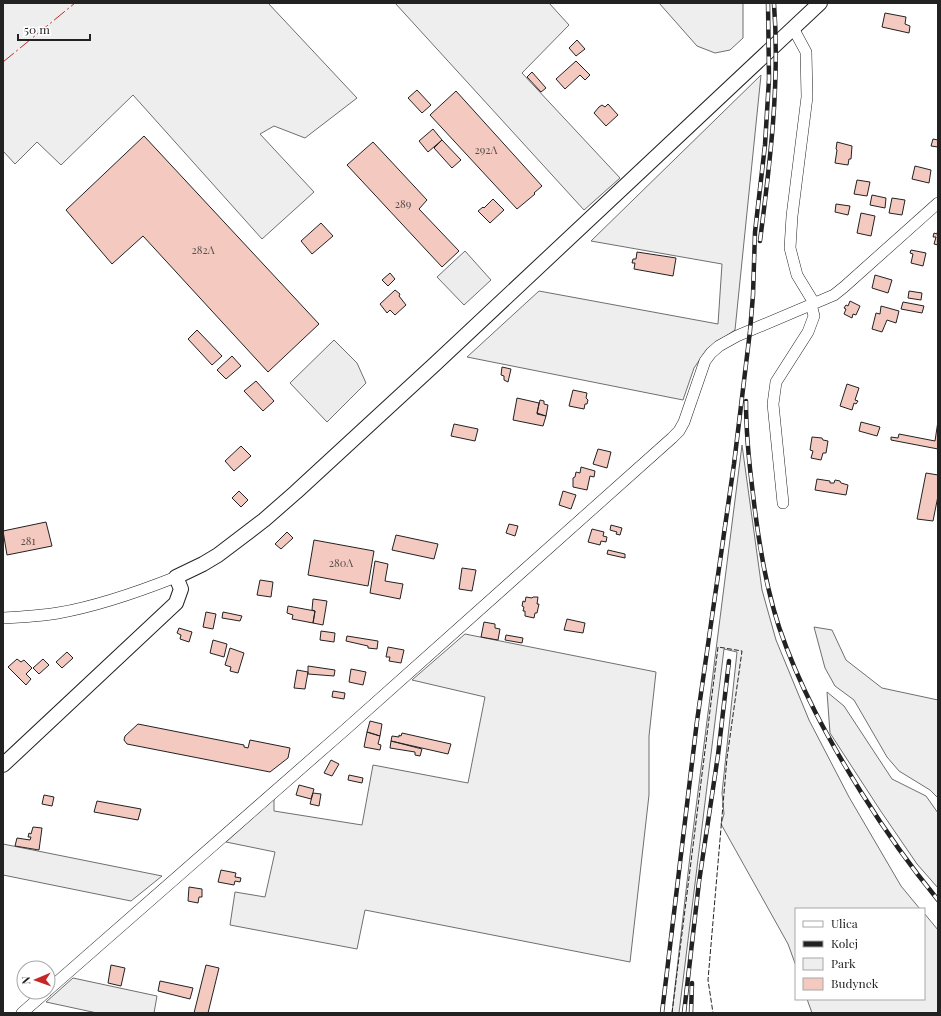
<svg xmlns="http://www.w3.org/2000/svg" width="941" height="1016" font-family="'Playfair Display',serif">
<rect width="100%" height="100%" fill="#fff"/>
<path fill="#eee" stroke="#6f6f6f" d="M3 3H268L357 98 305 138 274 126 260 134 314 192 262 239 133 95 61 165 37 142 15 164 3 151Z
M395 3H549L569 25 522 73 620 178 584 210Z
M659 3H743V38L730 50 715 53 697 46Z
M761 75 735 330 707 349 694 368 683 400 467 357 539 291 718 324 722 264 591 241Z
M742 445 762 590 776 640 809 720 849 797 901 886 920 909H796V966L788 944 721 824 724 814 722 793 737 652 724 649 679 1013H672L691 847Z
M814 627 832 630 846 660 882 688 938 700V798L930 790 899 771 887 757 854 700 835 686 825 668Z
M465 634 656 672 649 736V795L630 962 365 910 357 949 230 925 235 892 265 897 275 852 226 842 274 799V811L362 825 373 765 468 783 485 697 412 680Z
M827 692 844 706 892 779 926 796 938 813V888L917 864 880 810 830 733Z
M3 844 162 876 131 901 3 875Z
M924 913 938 930V1013H812L807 999H924Z
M73 978 157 996 154 1013H97L46 1002Z"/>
<path fill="#ededed" stroke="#6f6f6f" d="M465 251 491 280 464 305 437 277Z
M334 340 357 363 366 383 327 422 290 383Z"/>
<path fill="#f3c9c0" stroke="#222" d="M885 13 906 17 905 24 910 26 909 33 882 27Z
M577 40 585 49 576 56 569 48Z
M576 61 590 75 585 80 580 75 565 89 556 79Z
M532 72 546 88 541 92 527 77Z
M417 90 431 105 422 113 408 98Z
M456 91 542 186 534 193 535 194 517 209 430 115Z
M608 104 618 115 606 126 594 113 599 107 602 105 605 107Z
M433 129 442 140 428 152 419 141Z
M144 136 319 324 268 372 143 236 112 264 66 210Z
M933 139 938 140V147L931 146Z
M442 140 461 160 452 168 434 148Z
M373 142 427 200 419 209 459 251 442 267 347 165Z
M837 142 852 146 851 159H849L848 165 835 163 837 150 836 149Z
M915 166 931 170 929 183 912 179Z
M857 180 870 182 867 196 854 194Z
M872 195 886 198 885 208 870 205Z
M892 198 905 200 902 215 889 213Z
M493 199 504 210 490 223 478 211 483 207 484 208Z
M836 204 850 206 848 215 835 212Z
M861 213 875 216 871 236 857 233Z
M321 223 333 236 312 254 301 241Z
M938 229V245L934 244 936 237H933L934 233 937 234Z
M911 250 926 253 923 266 911 263 913 254 910 253Z
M637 252 676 258 673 276 634 269 635 263H632L633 259H636Z
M390 273 395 279 388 286 382 280Z
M875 275 892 280 888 293 872 288Z
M395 290 400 294 399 296 406 305 395 315 390 310 387 313 380 304Z
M909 291 922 293 921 300 908 298Z
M850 301 860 306 856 315 853 314 852 318 844 314 846 309 844 308 846 305 848 306Z
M903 302 924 306 922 313 901 309Z
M881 306 899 311 896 323 887 320 882 332 872 329 876 313 880 314Z
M197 330 222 356 212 365 188 339Z
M232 356 241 366 226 379 217 370Z
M502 367 511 369 508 382 504 380V376L501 375Z
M256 381 274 401 263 411 244 391Z
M847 384 859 388 855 400 858 401 856 404 854 403 852 410 840 406Z
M573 390 587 393 586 398 588 400 587 404H585L584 409 569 406Z
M517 398 539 403 537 414 546 416 543 426 513 420Z
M540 400 544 401V404L548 405 546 416 537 413Z
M938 421V449L891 440V437L898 438 899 434 935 441Z
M861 422 880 427 877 436 859 431Z
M454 424 478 429 475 441 451 436Z
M812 437 822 438 823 440 828 441 826 453H823L821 460 811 458 813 451 810 450Z
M241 446 251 456 234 471 225 461Z
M598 449 611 452 607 468 593 464Z
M581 467 595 471 594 477 590 476 587 490 573 487V478L575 477 576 472 580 473Z
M926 473 938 475V496L933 521 917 519Z
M817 479 830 481V483H834L835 480 840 481 841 483 848 485 846 495 815 490Z
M239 491 248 500 241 507 232 498Z
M563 491 576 495 571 509 559 505Z
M46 522 52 546 7 555 3 531Z
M509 524 518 526 515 536 506 533Z
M611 525 622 528 620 535 616 534 617 532 610 530Z
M592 529 604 532 603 536 607 537 606 542 601 541 600 545 588 542Z
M287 532 293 538 281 549 275 544Z
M396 535 438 544 434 559 392 550Z
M314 540 374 551 368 586 308 575Z
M608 550 625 554V558L607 554Z
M375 561 388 564 385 581 403 584 400 599 370 593Z
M462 568 476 570 472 591 459 589Z
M260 580 273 582 271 597 257 595Z
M526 597 532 598 533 597H538L537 604H539L537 613H535L534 618 525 616V611H523L524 607 522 606 523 601 525 602Z
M313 599 327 601 323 625 313 623 315 611 312 610Z
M288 606 315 611 313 623 292 619 293 615 287 613Z
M206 612 216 614 213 629 203 627Z
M223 612 242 616 240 621 222 618Z
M567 619 585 623 583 633 564 630Z
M484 622 495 624V628L500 629 498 640 481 637Z
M179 628 192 632 189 642 180 639 181 635 177 633Z
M321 631 335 633 334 642 320 640Z
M506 635 523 638 522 643 505 640Z
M347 636 378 641 377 649 368 648V646L346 641Z
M213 640 227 644 224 657 210 653Z
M388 647 404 650 401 663 389 661 390 657H386Z
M230 648 244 653 238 673 230 671 231 667 225 665Z
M67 652 73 658 62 668 56 662Z
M17 659 21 662 24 660 32 668 26 674 31 679 26 685 8 667Z
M43 659 49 665 39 674 33 668Z
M308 666 335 670 334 676 308 674Z
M351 669 366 672 363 685 349 682Z
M297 670 308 672 305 689 294 688Z
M333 691 345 693 344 699 332 697Z
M370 721 382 724 380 736 367 732Z
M138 724 244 745V747L248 748 250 740 290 748 288 758 270 772 127 744 124 740 125 736Z
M367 732 380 736 378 744 381 745 380 750 364 747Z
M402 733 451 744 448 754 391 741 392 736 399 737V735L401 736Z
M391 741 422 749 420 756 415 755V752L390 748Z
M331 760 339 764 332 776 324 773Z
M349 775 363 778 362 783 348 780Z
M299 785 314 789 311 799 296 795Z
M313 793 321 794 319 806 310 804Z
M44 795 54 797 52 806 42 804Z
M97 801 141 809 138 820 94 812Z
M33 827 42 828 39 850 15 846 17 838 30 840 31 837H28L29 833 31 834Z
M221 870 236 873 235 877 241 878 240 882 235 881 234 885 218 882Z
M189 887 202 889V897H199L198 903 188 901Z
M111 965 125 968 121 986 108 983Z
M206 965 219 968 208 1013H194Z
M160 981 193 988 190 999 158 991Z"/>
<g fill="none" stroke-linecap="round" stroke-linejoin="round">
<defs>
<path id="minor" d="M793 28 806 52 807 97 792 216 790 248 797 275 814 303
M783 503 773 404 776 382 808 332 814 316 811 304
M3 618C22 617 40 616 58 613 99 606 138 592 176 577
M48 990 346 729 672 438 679 431 684 422 705 361 711 353 719 346 737 336 834 295 844 287 938 203
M22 1013 46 992"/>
<path id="major" d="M3 765 176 603 181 589 176 577 203 564 218 555 264 520 296 492 435 364 820 3"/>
</defs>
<use href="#minor" stroke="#222" stroke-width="12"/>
<use href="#major" stroke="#222" stroke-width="16"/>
<use href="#minor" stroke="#fff" stroke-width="11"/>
<use href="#major" stroke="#fff" stroke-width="14"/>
<defs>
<path id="rail" d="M760 241C770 163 780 83 774 4
M746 401C746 432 749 463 753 494 758 539 765 584 779 627 799 686 828 739 861 792 884 829 910 866 938 900
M662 1013 697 721 734 464 750 331 753 295 755 232 765 145 769 79 768 3
M684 1013 699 882 718 755 729 661
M691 1013 692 983"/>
</defs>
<use href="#rail" stroke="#222" stroke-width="4.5"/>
<use href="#rail" stroke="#fff" stroke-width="3" stroke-dasharray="9" stroke-linecap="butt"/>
<path stroke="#222" stroke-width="1" stroke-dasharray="5 2" stroke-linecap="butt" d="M672 1013 718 647 742 651 727 758 708 980 713 1013"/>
<path stroke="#c62828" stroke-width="1" stroke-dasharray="14 3 2 3" stroke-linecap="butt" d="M3 62 75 3"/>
</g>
<g text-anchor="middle" stroke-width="3" stroke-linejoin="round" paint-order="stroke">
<g font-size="11" fill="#564c4a">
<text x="486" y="154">292A</text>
<text x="403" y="208">289</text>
<text x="203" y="254">282A</text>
<text x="28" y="545">281</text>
<text x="341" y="567">280A</text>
</g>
</g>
<rect width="941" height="1016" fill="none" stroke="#222222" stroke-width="8"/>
<rect x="795" y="908" width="130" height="92" fill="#ffffff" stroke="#a7a7a7"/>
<rect x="803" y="921" width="20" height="6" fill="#ffffff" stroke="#a7a7a7"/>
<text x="831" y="928" font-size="12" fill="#222222">Ulica</text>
<rect x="803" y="941" width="20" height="6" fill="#222222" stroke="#a7a7a7"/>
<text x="831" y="948" font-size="12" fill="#222222">Kolej</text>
<rect x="803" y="958" width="20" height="12" fill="#eeeeee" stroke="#a7a7a7"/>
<text x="831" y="968" font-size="12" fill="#222222">Park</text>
<rect x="803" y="978" width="20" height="12" fill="#f3c9c0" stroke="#a7a7a7"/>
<text x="831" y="988" font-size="12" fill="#222222">Budynek</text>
<g transform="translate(36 980) rotate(268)"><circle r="19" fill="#ffffff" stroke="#a7a7a7"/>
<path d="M0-3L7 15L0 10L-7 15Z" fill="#c62828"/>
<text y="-6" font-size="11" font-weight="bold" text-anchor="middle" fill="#222222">N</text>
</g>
<path d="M18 34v6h72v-6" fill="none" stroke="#222222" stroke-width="2"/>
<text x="24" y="34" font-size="12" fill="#222222" stroke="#ffffff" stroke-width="3" paint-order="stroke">50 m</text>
</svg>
